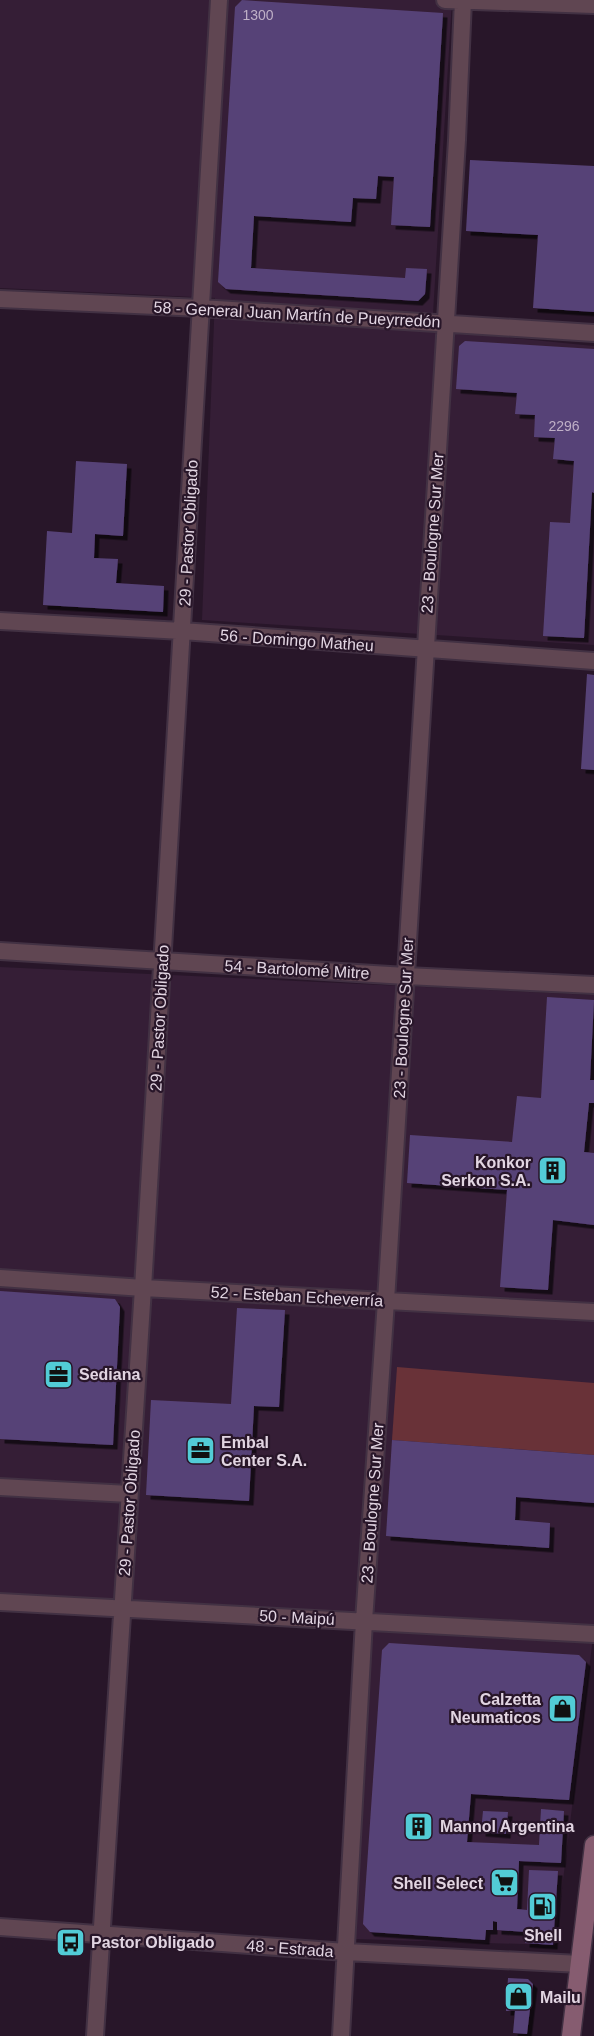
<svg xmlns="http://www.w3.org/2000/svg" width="594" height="2036" font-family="Helvetica,sans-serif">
<defs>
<filter id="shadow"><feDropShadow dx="4.5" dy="4.5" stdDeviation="0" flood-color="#0009"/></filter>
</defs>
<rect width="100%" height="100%" fill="#281629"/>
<path fill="#351e36" d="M0 0H452L432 330 594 346V645L202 620 215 298 0 288Z
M0 967 594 995V1629L555 1945 355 1939 373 1616 0 1593Z"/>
<path fill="#693238" d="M397 1367 594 1383V1455L392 1440Z"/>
<path fill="#574277" filter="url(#shadow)" d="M242 0 443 13 430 227 391 225 394 177 378 176 376 199 353 198 351 222 254 216 251 268 405 278 406 268 427 269 425 294 418 301 226 289 218 282 235 7Z
M470 160 594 166V312L533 308 538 235 466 231Z
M465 341 594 349V493L592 492 584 638 543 636 550 522 570 523 574 461 553 459 555 438 534 437 535 415 515 414 517 393 456 389 459 346Z
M76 461 127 464 123 536 95 534 94 558 118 559 116 583 164 586 163 612 43 605 47 531 72 533Z
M587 674 594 675V770L581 769Z
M547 997 594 1000 590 1080H594V1103H589L584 1152 594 1153V1225L553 1220 548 1290 500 1287 507 1190 407 1183 410 1135 512 1142 517 1096 541 1098Z
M0 1291 115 1299 120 1307 113 1445 0 1439Z
M237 1308 285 1310 279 1407 254 1406 249 1501 146 1495 151 1400 231 1404Z
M392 1440 594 1455V1503L516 1497 515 1520 550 1523 549 1548 386 1536Z
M389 1643 579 1655 586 1662 569 1800 471 1794 467 1842 539 1845 541 1809 564 1811 561 1863 519 1861 517 1909 527 1910 529 1870 558 1871 553 1945 525 1943 526 1932 497 1930V1922L493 1921V1930H486L485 1940 370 1932 363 1924 382 1650Z
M483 1811 508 1812 506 1834 481 1832Z
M508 1978 528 1979 533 1984 527 2034 513 2033 515 2011H506Z"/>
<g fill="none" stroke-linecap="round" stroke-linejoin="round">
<defs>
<path id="minor" d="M445 0 594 5
M0 299 201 308 594 333
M0 621 182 631 594 661
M0 951 406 976 594 985
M0 1278 143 1288 594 1312
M0 1487 129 1494
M0 1602 594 1634
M0 1927 346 1952 580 1964
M95 2036 143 1288 219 0
M341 2036 364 1621 386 1301 457 140 463 0"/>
<path id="secondary" d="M571 2036 594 1845"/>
</defs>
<use href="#minor" stroke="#423143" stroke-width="20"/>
<use href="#secondary" stroke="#423143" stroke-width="21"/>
<use href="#minor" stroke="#604652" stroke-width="16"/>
<use href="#secondary" stroke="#865c70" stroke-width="18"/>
</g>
<defs>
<symbol id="building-square" viewBox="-11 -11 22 22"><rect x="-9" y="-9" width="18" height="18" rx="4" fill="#52ccd6" stroke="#281629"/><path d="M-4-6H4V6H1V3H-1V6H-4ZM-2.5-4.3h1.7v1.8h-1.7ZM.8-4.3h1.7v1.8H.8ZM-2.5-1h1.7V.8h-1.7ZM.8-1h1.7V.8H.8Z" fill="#111"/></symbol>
<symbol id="office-square" viewBox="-11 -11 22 22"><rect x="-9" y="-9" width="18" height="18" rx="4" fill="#52ccd6" stroke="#281629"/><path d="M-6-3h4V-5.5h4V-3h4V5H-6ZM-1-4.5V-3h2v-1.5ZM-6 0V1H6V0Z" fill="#111"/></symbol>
<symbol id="shop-square" viewBox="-11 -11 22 22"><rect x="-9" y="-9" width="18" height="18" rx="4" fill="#52ccd6" stroke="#281629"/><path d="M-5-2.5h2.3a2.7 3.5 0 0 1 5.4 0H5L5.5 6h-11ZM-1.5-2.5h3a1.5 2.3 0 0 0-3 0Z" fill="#111"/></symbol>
<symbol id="supermarket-square" viewBox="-11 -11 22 22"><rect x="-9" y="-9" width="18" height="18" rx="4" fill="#52ccd6" stroke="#281629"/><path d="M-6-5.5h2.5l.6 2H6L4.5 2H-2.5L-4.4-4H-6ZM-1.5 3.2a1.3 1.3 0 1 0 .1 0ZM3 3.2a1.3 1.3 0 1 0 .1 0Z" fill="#111"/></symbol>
<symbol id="fuel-square" viewBox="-11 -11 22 22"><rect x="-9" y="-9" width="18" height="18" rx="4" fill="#52ccd6" stroke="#281629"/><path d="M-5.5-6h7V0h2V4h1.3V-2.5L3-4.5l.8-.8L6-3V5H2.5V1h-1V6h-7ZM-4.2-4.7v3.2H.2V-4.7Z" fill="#111"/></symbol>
<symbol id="bus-square" viewBox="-11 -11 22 22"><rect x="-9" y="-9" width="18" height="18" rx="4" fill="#52ccd6" stroke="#281629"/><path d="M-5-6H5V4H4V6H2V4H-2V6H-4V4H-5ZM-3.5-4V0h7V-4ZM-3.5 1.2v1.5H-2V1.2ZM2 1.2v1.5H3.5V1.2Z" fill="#111"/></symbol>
</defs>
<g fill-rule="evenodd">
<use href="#building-square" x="536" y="1154" width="33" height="33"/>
<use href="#office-square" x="42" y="1358" width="33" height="33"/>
<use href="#office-square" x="184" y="1434" width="33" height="33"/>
<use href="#shop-square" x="546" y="1692" width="33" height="33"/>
<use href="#building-square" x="402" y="1810" width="33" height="33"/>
<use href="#supermarket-square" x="488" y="1866" width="33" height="33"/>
<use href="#fuel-square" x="526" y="1890" width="33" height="33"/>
<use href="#bus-square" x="54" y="1926" width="33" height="33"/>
<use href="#shop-square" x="502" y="1980" width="33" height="33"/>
</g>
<g text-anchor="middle" stroke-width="4.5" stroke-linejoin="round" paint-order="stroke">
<g font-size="14" fill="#bfb0c7">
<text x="258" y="20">1300</text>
<text x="564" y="431">2296</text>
</g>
<g font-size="16" fill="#e2d5e2" stroke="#281629">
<text transform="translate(297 314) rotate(3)" y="6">58 - General Juan Martín de Pueyrredón</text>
<text transform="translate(188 533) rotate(-87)" y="6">29 - Pastor Obligado</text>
<text transform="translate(432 533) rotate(-86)" y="6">23 - Boulogne Sur Mer</text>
<text transform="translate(297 640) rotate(4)" y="6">56 - Domingo Matheu</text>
<text transform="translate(297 969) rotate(3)" y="6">54 - Bartolomé Mitre</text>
<text transform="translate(159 1018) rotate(-87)" y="6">29 - Pastor Obligado</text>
<text transform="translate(403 1018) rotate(-87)" y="6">23 - Boulogne Sur Mer</text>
<text transform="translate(297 1296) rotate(3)" y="6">52 - Esteban Echeverría</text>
<text transform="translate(129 1503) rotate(-86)" y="6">29 - Pastor Obligado</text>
<text transform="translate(372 1503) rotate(-86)" y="6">23 - Boulogne Sur Mer</text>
<text transform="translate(297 1617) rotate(3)" y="6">50 - Maipú</text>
<text transform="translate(290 1948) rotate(4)" y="6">48 - Estrada</text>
</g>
<g font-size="16" font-weight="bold" fill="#e2d5e2" stroke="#281629" text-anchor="start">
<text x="531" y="1168" text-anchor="end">Konkor<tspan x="531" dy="18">Serkon S.A.</tspan></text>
<text x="79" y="1380">Sediana</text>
<text x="221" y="1448">Embal<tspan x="221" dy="18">Center S.A.</tspan></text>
<text x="541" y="1705" text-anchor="end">Calzetta<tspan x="541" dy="18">Neumaticos</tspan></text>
<text x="440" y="1832">Mannol Argentina</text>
<text x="483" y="1889" text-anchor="end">Shell Select</text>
<text x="543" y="1941" text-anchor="middle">Shell</text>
<text x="91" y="1948">Pastor Obligado</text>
<text x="540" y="2003">Mailu</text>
</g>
</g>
</svg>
